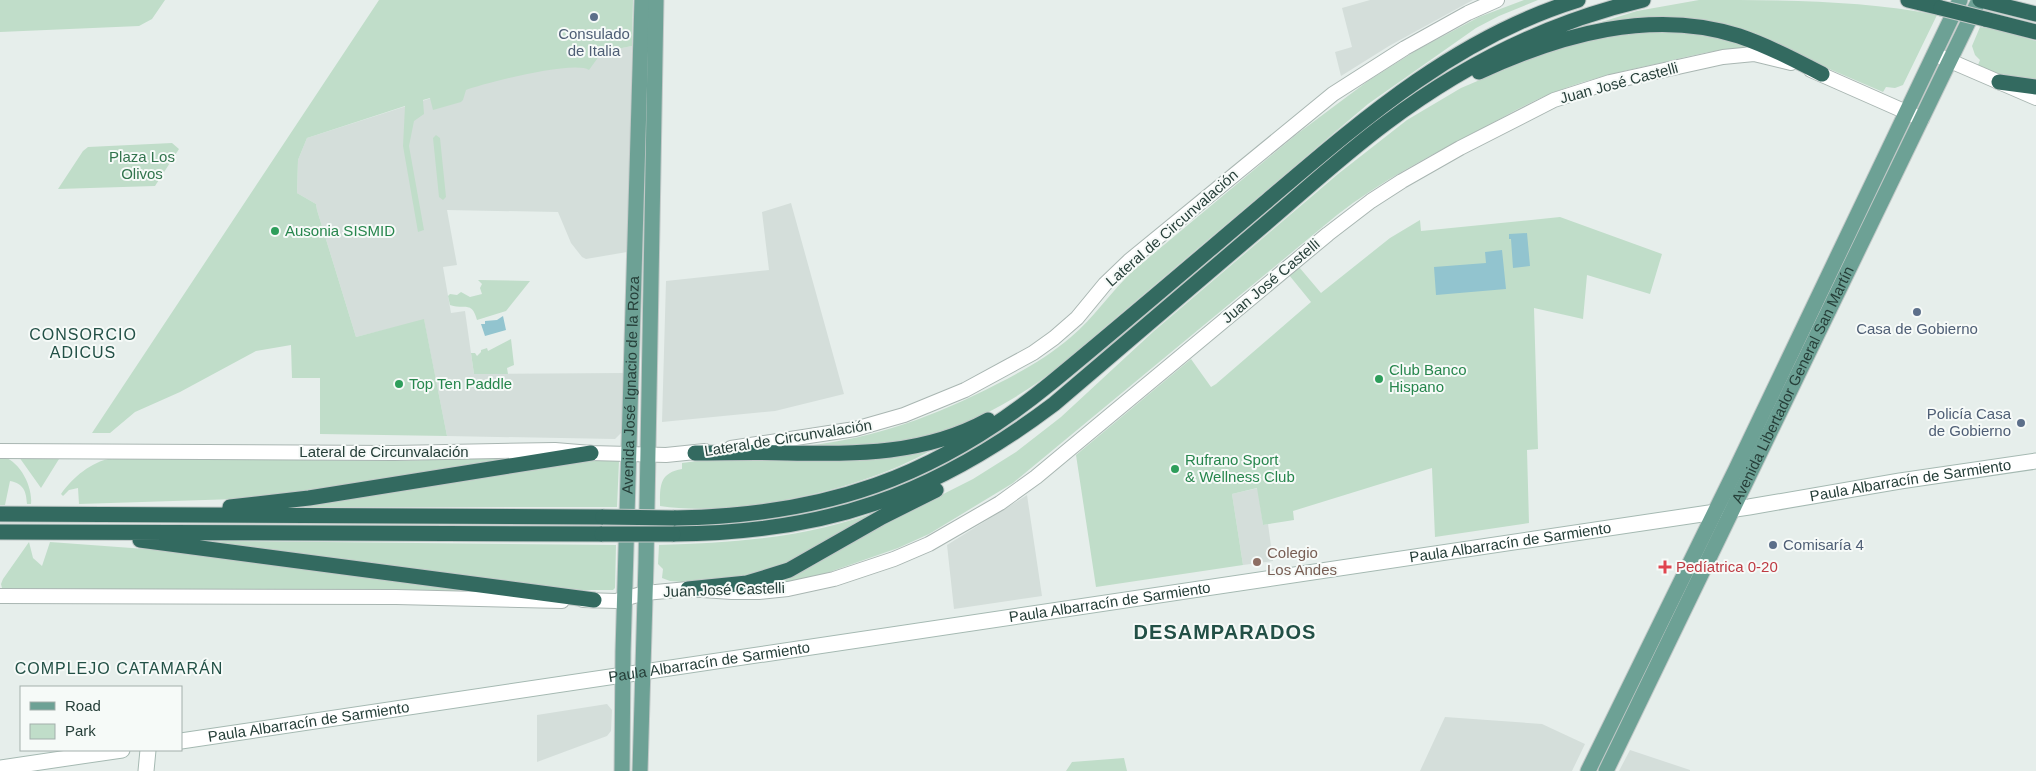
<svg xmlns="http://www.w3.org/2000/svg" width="2036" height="771" font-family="Arial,sans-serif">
<rect width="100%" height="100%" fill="#e6eeeb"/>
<path fill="#d4deda" d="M1370 0H1473L1389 46 1341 76 1335 52 1352 47 1342 8Z
M632 46 627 252 586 259 582 257 571 243 558 212 447 210 457 265 443 267 451 313 465 311 474 374 624 373 622 432 615 439 447 436 424 320 356 337 317 210 316 204 297 193 298 160 307 138 540 63Z
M791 203 844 394 775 411 662 422 666 281 769 270 762 212Z
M1258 488 1263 525 1268 524 1273 561 1243 565 1232 494Z
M1027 495 1042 596 954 609 947 545Z
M607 704 612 710 611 731 607 736 537 762V715Z
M1445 717 1542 724 1585 744 1572 771H1420Z
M1630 750 1690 770V771H1619Z"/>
<path fill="#c0ddc9" d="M0 0H165L152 19 139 26 0 32Z
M379 0H633L632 46 602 52 589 70C574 60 485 83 466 90L463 100 461 102 433 110 430 98 423 100 424 114 414 121 409 146 424 230 418 232 403 146 405 106 307 138 298 160 297 193 316 204 317 210 356 337 424 319 447 436 320 434V378H292L291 345 256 351 180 392 135 412 110 433H92Z
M1524 0H1538L1499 16 1476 28 1368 104 1058 367C1010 406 941 441 879 445 855 447 830 446 806 446 876 438 935 416 997 384 1023 371 1049 356 1071 337 1094 318 1111 291 1134 270L1297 134 1368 81 1417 50 1479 17Z
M1699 0C1779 0 1860 0 1937 15L1903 85 1895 88 1886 87 1883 92 1759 39 1736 32H1569L1637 11Z
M1980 27 1996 29 2036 41V84L2004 76 1978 65 1980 60 1975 55 1972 46Z
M1651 31C1690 32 1717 36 1754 48 1724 47 1694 55 1665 62 1628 70 1590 78 1555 92 1529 102 1505 116 1481 129 1431 155 1382 180 1337 215L1013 483 929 534 898 548 821 575 791 581 771 583 811 567 880 526 973 479 1016 452 1061 417 1154 331 1338 174 1407 120 1461 88 1522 62 1572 45 1607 36Z
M436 135 440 138 446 197 443 200 439 197 433 138Z
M172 143 179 149 155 186 58 189 83 151 88 147Z
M1560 217 1662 254 1650 294 1587 275 1583 319 1534 308 1538 449 1527 450 1529 523 1435 537 1432 468 1293 511 1294 520 1263 525 1257 488 1232 494 1243 565 1096 587 1076 455 1191 359 1211 387 1216 384 1311 302 1289 275 1299 267 1321 293 1390 238 1420 220 1421 231Z
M478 280 530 281 506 311 477 320C472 300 464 310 450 305L448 296 450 294 457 295 461 292 470 297 482 294 480 288 482 284Z
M511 339 514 365 507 368 508 374H474L471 353H475L477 356 481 352V350L487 348 488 351Z
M933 449C866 489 737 518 660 506 660 486 659 473 682 469V463L721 458Z
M0 456C19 459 33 486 31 504H27C26 491 24 484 10 481L5 505H0Z
M19 457H59V459L41 488Z
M521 457 319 490 236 499 79 504 78 488 69 490 63 496 61 494C73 477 91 462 112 458L398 461Z
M596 460 619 461 617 507H280L527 466Z
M903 501 763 575 694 583 670 581 662 578 663 569 658 564 659 545C743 543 825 536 903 501Z
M226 541 616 545 615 588 613 590H560L205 542Z
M29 542 33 558 42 566 50 542 159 550 502 593 2 588 1 584 3 579Z
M1124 758 1127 771H1066L1072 762Z"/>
<path fill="#92c4cf" d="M1527 233 1530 266 1513 268 1511 239H1509V234Z
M1502 250 1506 289 1436 295 1434 267 1486 263 1485 252Z
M503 316 506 330 485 336 481 324H485V321L497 320Z"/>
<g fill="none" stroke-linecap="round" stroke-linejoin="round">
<defs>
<path id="tertiary" d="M1934 54 2036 98
M1811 70 1922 119
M731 448 855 429 904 415 965 390 1033 353 1054 338 1077 318 1105 284 1129 261 1333 94 1405 48 1468 13 1497 0
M0 451 394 453 555 450 591 453 666 455 705 451
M0 596 396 597 562 601
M583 600 616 601 645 593 688 589 732 592H759L788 589 834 579 894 559 929 544 1000 503 1036 477 1328 234 1371 201 1402 181 1460 148 1554 100 1610 82 1723 57 1754 54 1791 63"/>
<g id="secondary">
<path id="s1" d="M181 741 1749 507 1900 481 2036 461"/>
<path d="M0 768 122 750"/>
<path d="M146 771 148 750"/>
</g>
<g id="primary">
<path id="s2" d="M622 771 623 652 642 0"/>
<path d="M640 771 646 563 656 0"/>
<path d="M1588 771 1736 469 1960 0"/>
<path id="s3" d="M1606 771 1979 0"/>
</g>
<path id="motorway" d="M1908 0 1941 8
M1980 0 2036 14
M1985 19 2036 32
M1479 72C1559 35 1652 8 1739 36 1768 46 1795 60 1822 74
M1999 82 2036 87
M695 453C725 453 756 452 787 453 857 454 924 455 988 420
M230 507 309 498 591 453
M0 514 603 517
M674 518C824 516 935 478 1051 383 1124 323 1196 261 1268 200 1363 119 1457 37 1578 0
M0 532 602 534
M673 534C826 533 932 496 1054 404 1124 345 1194 285 1264 225 1304 191 1343 155 1386 123 1463 65 1548 22 1643 0
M140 540 594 600
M688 589 747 583 789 570 882 517 936 490"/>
</defs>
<use href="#tertiary" stroke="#a9b6b2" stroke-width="16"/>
<use href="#secondary" stroke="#a5b9b2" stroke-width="17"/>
<use href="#primary" stroke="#c2c9c8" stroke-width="17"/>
<use href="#motorway" stroke="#c2c9c8" stroke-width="17"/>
<use href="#tertiary" stroke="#fff" stroke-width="14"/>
<use href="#secondary" stroke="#fff" stroke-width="15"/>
<use href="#primary" stroke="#6da195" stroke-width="15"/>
<use href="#motorway" stroke="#336a60" stroke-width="15"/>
<defs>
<path id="motorway-bridge" d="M1941 8 1985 19
M603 517 674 518
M602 534H673"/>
</defs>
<use href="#motorway-bridge" stroke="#c2c9c8" stroke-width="17" stroke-linecap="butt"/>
<use href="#motorway-bridge" stroke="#336a60" stroke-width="15"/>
</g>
<g fill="#5c6f8a" stroke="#f6faf8" stroke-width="2">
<circle cx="594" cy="17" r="5"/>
<circle cx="1917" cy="312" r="5"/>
<circle cx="2021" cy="423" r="5"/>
<circle cx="1773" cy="545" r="5"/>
</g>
<g fill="#2e9e5b" stroke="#f6faf8" stroke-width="2">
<circle cx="275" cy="231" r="5"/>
<circle cx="1379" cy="379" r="5"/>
<circle cx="399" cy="384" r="5"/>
<circle cx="1175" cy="469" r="5"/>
</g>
<circle fill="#8d6e63" stroke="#f6faf8" stroke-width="2" cx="1257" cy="562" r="5"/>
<path fill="#e0444e" stroke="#f6faf8" stroke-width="2" d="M1662.5 559.5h5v5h5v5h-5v5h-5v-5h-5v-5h5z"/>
<g text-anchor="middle" stroke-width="4" stroke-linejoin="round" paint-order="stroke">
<g font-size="15" fill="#4e5e75" stroke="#f6faf8">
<text x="594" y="39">Consulado<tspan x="594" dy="17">de Italia</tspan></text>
<text x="1917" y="334">Casa de Gobierno</text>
<text x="2011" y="419" text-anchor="end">Policía Casa<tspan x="2011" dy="17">de Gobierno</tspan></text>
<text x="1783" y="550" text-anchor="start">Comisaría 4</text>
</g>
<g font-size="15" fill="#263f39" stroke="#f6faf8">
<text transform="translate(1619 83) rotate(-15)" y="5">Juan José Castelli</text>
<text transform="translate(1172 228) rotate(-41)" y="5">Lateral de Circunvalación</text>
<text transform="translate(1271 281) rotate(-40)" y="5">Juan José Castelli</text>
<text dy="5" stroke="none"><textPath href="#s2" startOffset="386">Avenida José Ignacio de la Roza</textPath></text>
<text dy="5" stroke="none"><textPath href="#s3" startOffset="429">Avenida Libertador General San Martín</textPath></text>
<text transform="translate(788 438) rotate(-9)" y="5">Lateral de Circunvalación</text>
<text x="384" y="457">Lateral de Circunvalación</text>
<text dy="5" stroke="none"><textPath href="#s1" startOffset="1749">Paula Albarracín de Sarmiento</textPath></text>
<text dy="5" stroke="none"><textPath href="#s1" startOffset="1344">Paula Albarracín de Sarmiento</textPath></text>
<text transform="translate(724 590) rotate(-2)" y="5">Juan José Castelli</text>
<text dy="5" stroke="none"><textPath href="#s1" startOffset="939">Paula Albarracín de Sarmiento</textPath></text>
<text dy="5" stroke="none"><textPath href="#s1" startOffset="534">Paula Albarracín de Sarmiento</textPath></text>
<text dy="5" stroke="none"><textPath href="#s1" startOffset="129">Paula Albarracín de Sarmiento</textPath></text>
</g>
<g font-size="15" fill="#32744d" stroke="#f6faf8">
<text x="142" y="162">Plaza Los<tspan x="142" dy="17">Olivos</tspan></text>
</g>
<g font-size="15" fill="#27864d" stroke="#f6faf8" text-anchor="start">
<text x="285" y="236">Ausonia SISMID</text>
<text x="1389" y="375">Club Banco<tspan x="1389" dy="17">Hispano</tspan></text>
<text x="409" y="389">Top Ten Paddle</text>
<text x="1185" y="465">Rufrano Sport<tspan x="1185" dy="17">&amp; Wellness Club</tspan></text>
</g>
<g font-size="15" fill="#785e54" stroke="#f6faf8" text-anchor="start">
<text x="1267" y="558">Colegio<tspan x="1267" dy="17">Los Andes</tspan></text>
</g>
<g font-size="15" fill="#be3a42" stroke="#f6faf8" text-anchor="start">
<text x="1676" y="572">Pedíatrica 0-20</text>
</g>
<g font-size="16" letter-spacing="1" fill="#225046" stroke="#f6faf8">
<text x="83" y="340">CONSORCIO<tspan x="83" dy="18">ADICUS</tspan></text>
<text x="119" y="674">COMPLEJO CATAMARÁN</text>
</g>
<g font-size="20" font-weight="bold" letter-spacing="1" fill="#225046" stroke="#f6faf8">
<text x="1225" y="639">DESAMPARADOS</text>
</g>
</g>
<rect x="20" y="686" width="162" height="65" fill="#f6faf8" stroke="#a3afac"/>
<rect x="30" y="702" width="25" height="8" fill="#6da195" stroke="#a3afac"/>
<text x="65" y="711" font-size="15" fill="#263f39">Road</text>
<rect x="30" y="724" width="25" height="15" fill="#c0ddc9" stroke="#a3afac"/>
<text x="65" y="736" font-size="15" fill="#263f39">Park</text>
</svg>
